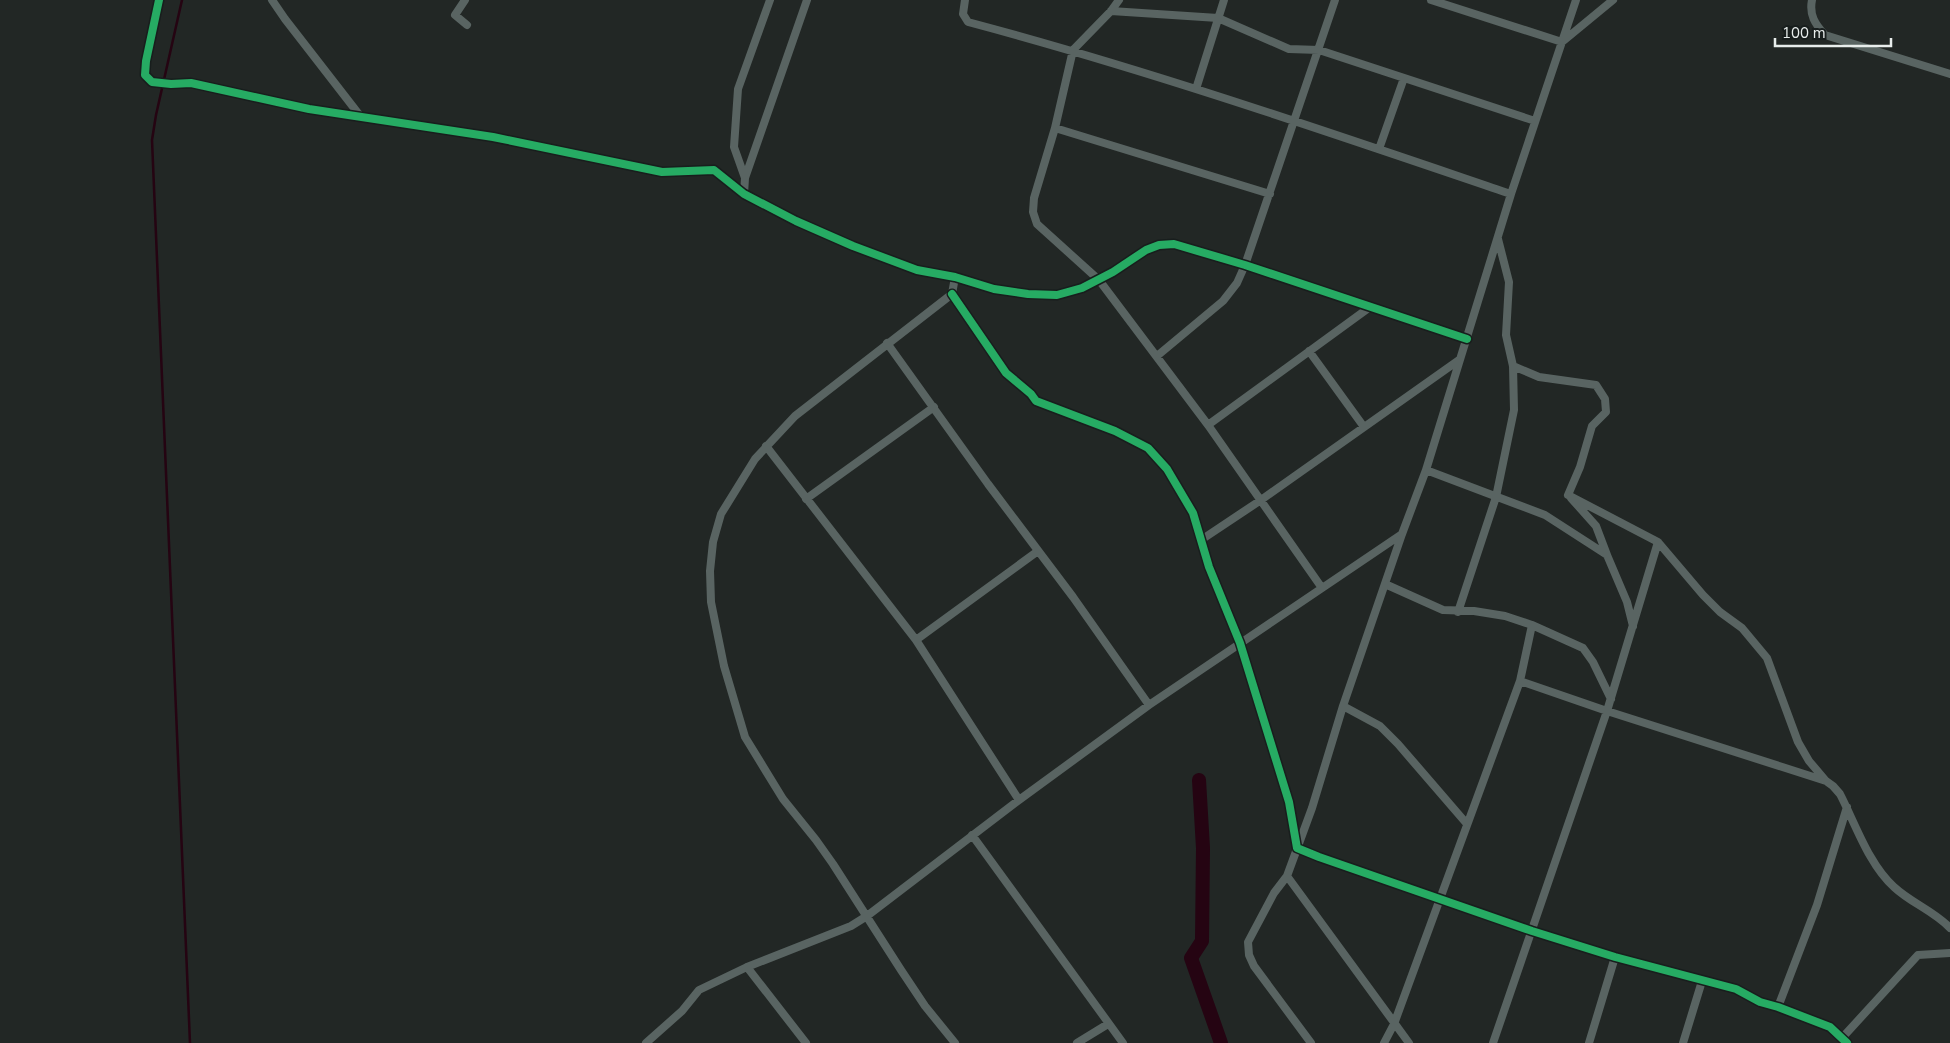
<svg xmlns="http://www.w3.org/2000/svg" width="1950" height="1043" font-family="'Nunito Sans',sans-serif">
<rect width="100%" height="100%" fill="#222725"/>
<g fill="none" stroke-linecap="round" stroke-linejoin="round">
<path stroke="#250412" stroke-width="2.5" d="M182 0 156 115 152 140 190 1043"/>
<path stroke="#250412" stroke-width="14" d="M1199 780 1203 848 1202 941 1191 958 1221 1043"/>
<path stroke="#596462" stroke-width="8" d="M159 0 146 61 145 75 152 82 171 84 191 83 309 109 493 137 662 172 714 170 744 194 796 221 853 246 917 270 955 277 994 289 1028 294 1057 295 1082 288 1113 272 1146 250 1159 245 1174 244 1245 265 1467 339
M272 0 285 19 361 117
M465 0 455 15 467 25
M965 0 963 14 968 22C1152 71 1331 133 1511 194
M1119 0 1111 11 1073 50 1055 128 1034 198 1033 212 1037 224 1099 280 1208 425 1322 588
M1431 0 1562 42 1613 0
M1812 0C1809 15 1815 24 1825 35L1950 74
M1111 11 1218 18 1289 49 1319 50 1535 121
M1196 89 1224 0
M1055 128 1270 194
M1379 149 1404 78
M745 178 807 0
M744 194 745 178 734 147 738 89 770 0
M955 277 952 294 795 416 755 459 721 514 713 542 710 571 711 602 724 666 745 737 783 799 816 840 833 864 901 970 925 1006 955 1043
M952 294 1006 373 1031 394 1036 401 1115 431 1148 448 1167 469 1193 513 1209 567 1240 643 1289 802 1297 848 1319 857 1532 931 1615 957 1736 989 1760 1002 1778 1007 1830 1027 1847 1043
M887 343 988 484 1073 597 1149 705
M1309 351 1364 427
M1157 356 1223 301 1237 283 1245 265 1335 0
M1513 366 1539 377 1596 385 1605 399 1606 412 1592 426 1580 467 1568 495
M1208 425 1370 307
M766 446 916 640 1019 800
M1426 470 1545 515 1607 555 1627 602 1633 626
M1568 495 1658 542 1703 595 1720 612 1742 628 1767 658 1798 742 1809 761 1826 781
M1571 498 1596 526 1607 555
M806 499 934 407
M1201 540 1261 500 1459 360
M1385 584 1443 610 1474 611 1505 616 1532 625 1583 648 1593 662 1611 699
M1458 612 1496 497 1514 410 1513 366 1506 335 1509 282 1498 239
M916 640 1038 551
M1520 681 1607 711 1826 781 1833 786 1840 794C1855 823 1869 865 1894 887 1911 903 1934 911 1950 928
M1343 706 1380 726 1398 744 1467 824
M972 835 1123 1043
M1287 876 1409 1043
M747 967 806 1043
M1778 1007 1817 905 1847 807
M1842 1038 1918 955 1950 953
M646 1043 682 1011 699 990 747 967 851 926 867 916 1019 800 1149 705 1402 534
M1077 1043 1108 1024
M1311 1043 1254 966 1249 955 1248 942 1274 893 1287 876 1312 808 1343 706 1402 534 1426 470 1511 194 1576 0
M1384 1043 1394 1024 1520 681 1532 625
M1493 1043 1607 711 1658 542
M1589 1043 1615 957
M1683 1043 1702 981"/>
<defs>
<path id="cycleway" d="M159 0 146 61 145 75 152 82 171 84 191 83 309 109 493 137 662 172 714 170 744 194 796 221 853 246 917 270 955 277 994 289 1028 294 1057 295 1082 288 1113 272 1146 250 1159 245 1174 244 1245 265 1467 339
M952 294 1006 373 1031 394 1036 401 1115 431 1148 448 1167 469 1193 513 1209 567 1240 643 1289 802 1297 848 1319 857 1532 931 1615 957 1736 989 1760 1002 1778 1007 1830 1027 1847 1043"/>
</defs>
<use href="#cycleway" stroke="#181e1d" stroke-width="11"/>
<use href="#cycleway" stroke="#26ab63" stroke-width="8"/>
</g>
<path d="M1775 38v8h116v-8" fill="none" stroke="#e8edec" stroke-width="2.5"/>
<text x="1782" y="38" font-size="15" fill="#e8edec" stroke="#181e1d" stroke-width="4" paint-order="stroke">100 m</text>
</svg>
